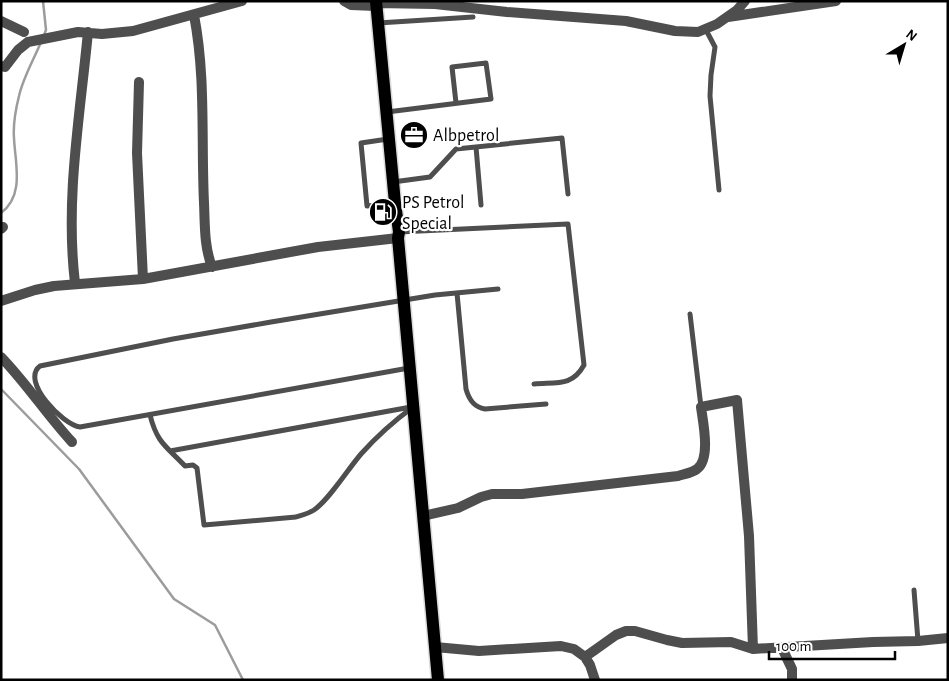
<svg xmlns="http://www.w3.org/2000/svg" width="949" height="681" font-family="'Alegreya Sans',sans-serif">
<rect width="100%" height="100%" fill="#fff"/>
<g fill="none" stroke-linecap="round" stroke-linejoin="round">
<path stroke="#9c9c9c" stroke-width="2.5" d="M43 1 46 30 44 35
M1 213C25 195 15 163 14 138 13 125 16 108 19 96 23 78 34 59 41 42
M1 389 79 469 174 599 215 625 243 680"/>
<defs>
<path id="primary" d="M376 1 395 203 399 232 398 238 438 680"/>
</defs>
<use href="#primary" stroke="#dbdbdb" stroke-width="15"/>
<path stroke="#4e4e4e" stroke-width="5" d="M378 23 473 17
M706 30 715 47 711 75 710 96 719 190
M387 112 491 99 486 63 452 67 456 103
M388 139 361 143 367 206 395 203
M476 147 481 205
M393 182 430 177 456 149 562 138 568 194
M399 232 568 224 584 365C572 387 556 382 534 384
M457 293 466 389C469 400 474 407 485 409L546 404
M690 314 701 407
M409 368 80 427C63 425 20 381 40 366L173 339 271 322 435 295 498 289
M150 415C157 443 166 446 185 466L193 465 197 468 204 525 296 517C302 515 308 514 314 510 329 500 348 469 361 454 377 436 394 421 413 407
M170 451 411 407
M914 590 918 641"/>
<path stroke="#4e4e4e" stroke-width="10" d="M344 1 351 5 376 6
M376 3 435 4 507 12 626 21 675 31 698 32 717 24 737 10 745 1
M194 15C206 77 201 140 204 203 205 225 204 246 212 267
M728 17 836 1
M1 21 24 32
M1 66 5 67 18 50 28 42 78 32 102 34 133 31 242 1
M139 82 137 153 143 279
M1 229 3 227
M75 283C65 199 80 116 88 32
M1 301 35 290 54 286 143 279 318 247 398 238
M1 357C27 384 47 415 72 442
M423 516 458 508 481 497 492 494H522L678 476C684 474 692 473 697 469 711 459 703 422 701 407L737 400 749 536 753 649
M435 647 479 651 561 646 574 649 585 657 616 635 626 631H635L667 640 682 643 731 642 753 649 873 642 918 641 948 638
M782 648 792 669V680
M585 657 590 665 595 680"/>
<use href="#primary" stroke="#000" stroke-width="12"/>
</g>
<defs>
<symbol id="office-disc" viewBox="-11 -11 22 22"><circle r="9.5" fill="#000" stroke="#fff"/><path d="M-6-3h4V-5.5h4V-3h4V5H-6ZM-1-4.5V-3h2v-1.5ZM-6 0V1H6V0Z" fill="#fff"/></symbol>
<symbol id="fuel-disc" viewBox="-11 -11 22 22"><circle r="9.5" fill="#000" stroke="#fff"/><path d="M-5.5-6h7V0h2V4h1.3V-2.5L3-4.5l.8-.8L6-3V5H2.5V1h-1V6h-7ZM-4.2-4.7v3.2H.2V-4.7Z" fill="#fff"/></symbol>
</defs>
<g fill-rule="evenodd">
<use href="#office-disc" x="398" y="119" width="32" height="32"/>
<use href="#fuel-disc" x="367" y="196" width="32" height="32"/>
</g>
<g text-anchor="middle" stroke-width="4.5" stroke-linejoin="round" paint-order="stroke">
<g font-size="18" fill="#000" stroke="#fff" text-anchor="start">
<text x="433" y="141">Albpetrol</text>
<text x="402" y="208">PS Petrol<tspan x="402" dy="21">Special</tspan></text>
</g>
</g>
<rect width="949" height="681" fill="none" stroke="#000000" stroke-width="5"/>
<g transform="translate(904 45) rotate(38)" stroke="#ffffff" stroke-width="4" paint-order="stroke">
<path d="M0-4L9 19L0 12L-9 19Z" fill="#000000"/>
<text y="-8" font-size="14" font-weight="bold" text-anchor="middle" fill="#000000">N</text>
</g>
<path d="M769 651v8h126v-8" fill="none" stroke="#000000" stroke-width="2.5"/>
<text x="776" y="651" font-size="15" fill="#000000" stroke="#ffffff" stroke-width="4" paint-order="stroke">100 m</text>
</svg>
